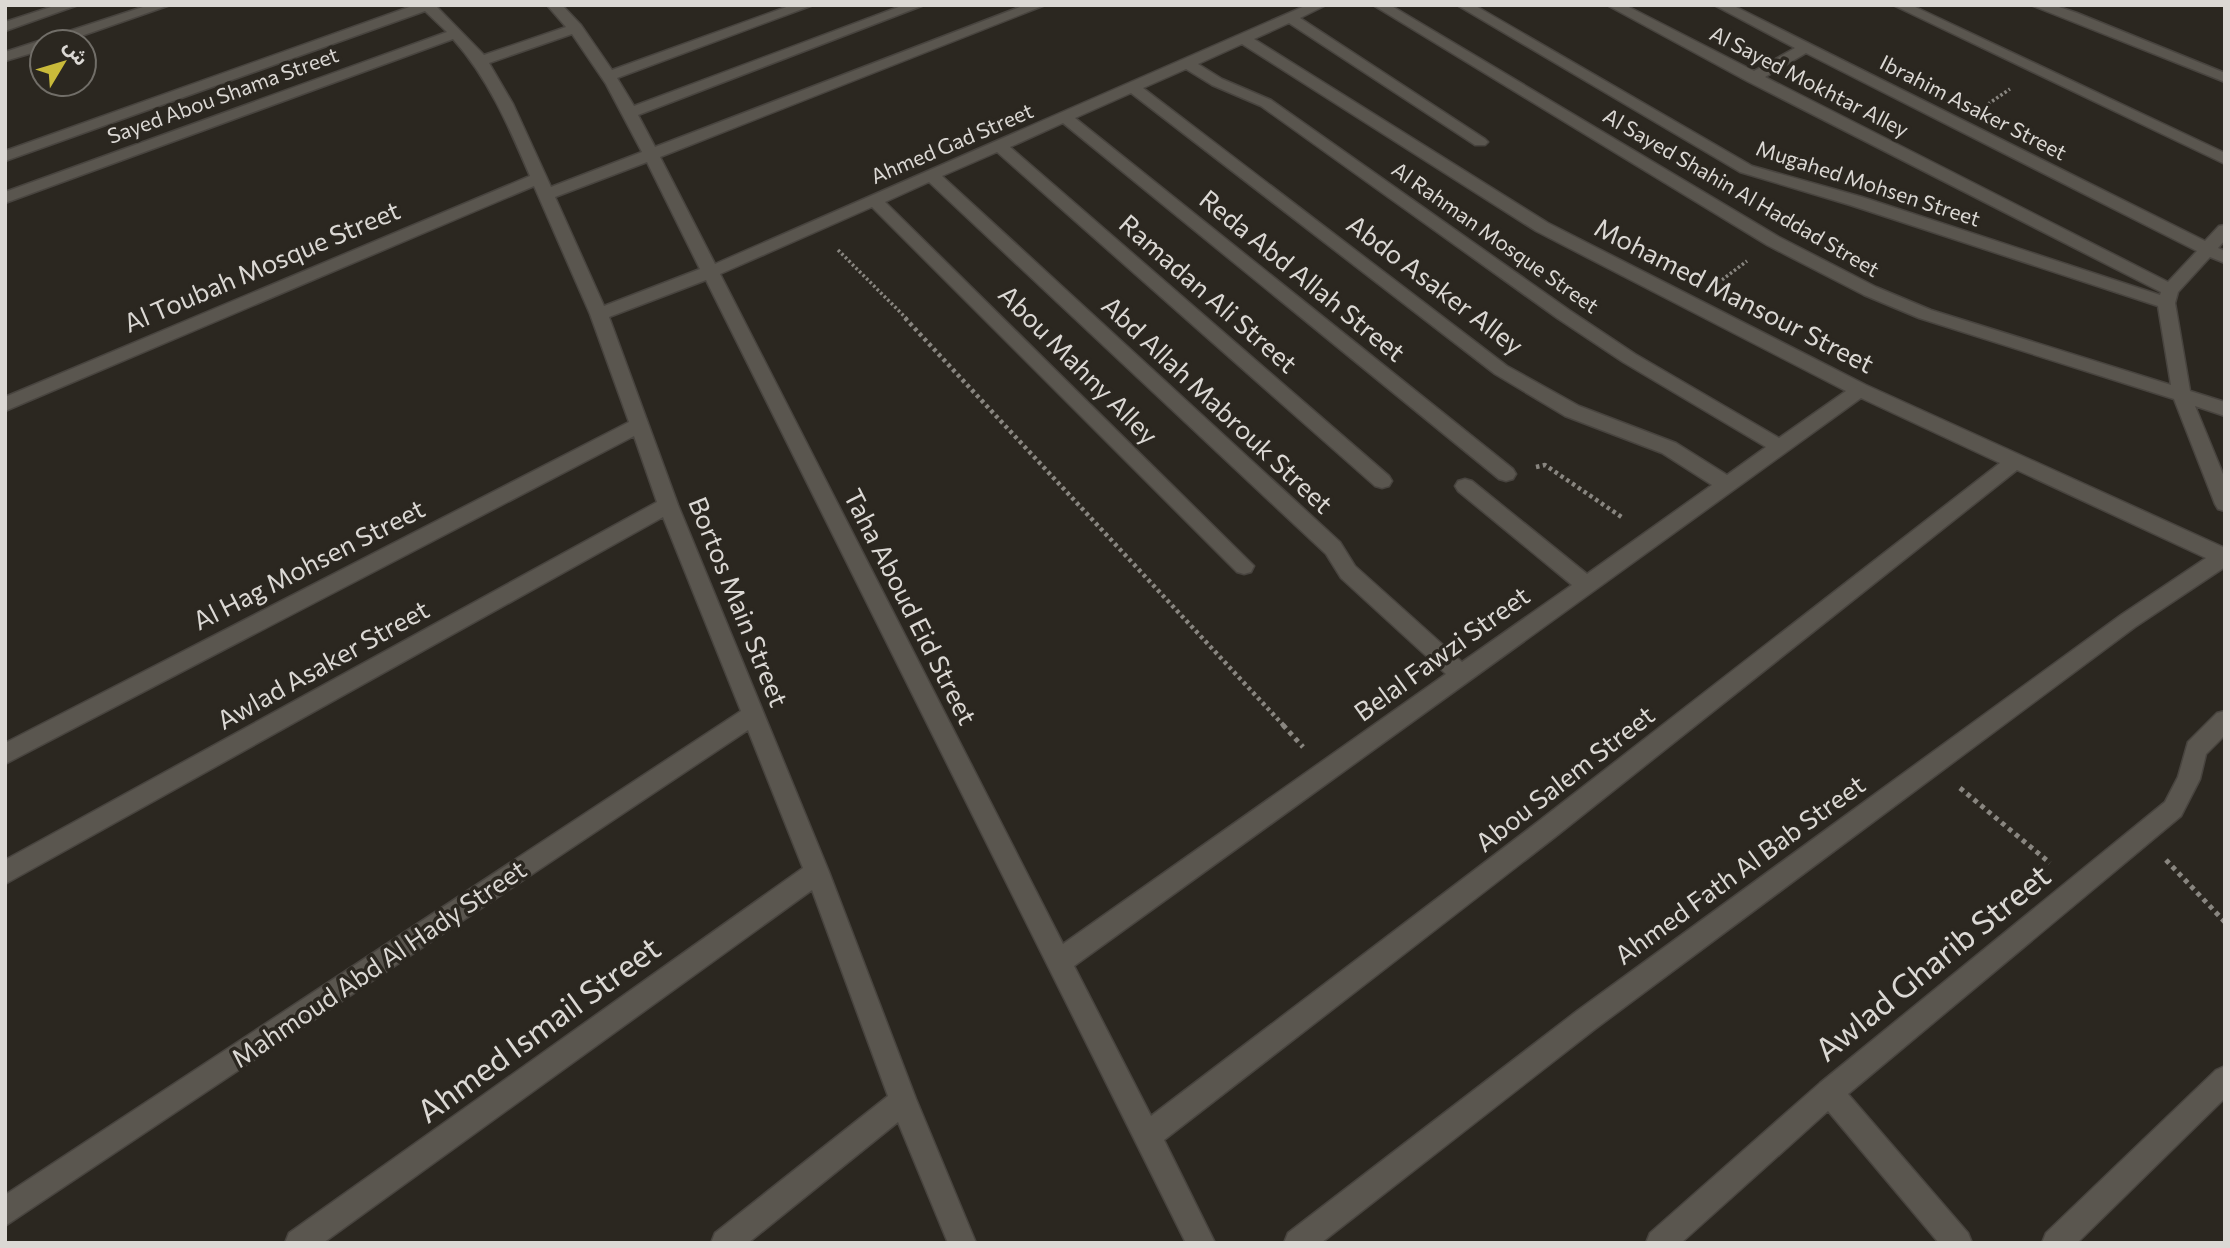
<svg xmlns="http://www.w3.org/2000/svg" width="2230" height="1248" font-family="Commissioner,'Noto Sans Arabic',sans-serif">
<rect width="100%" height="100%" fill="#2b2720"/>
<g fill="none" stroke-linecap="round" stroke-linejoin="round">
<defs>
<path id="minor" d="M57 5H78L5 31V22Z
M149 5H170L64 42H42V50L5 61V52Z
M415 5H435L484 55 566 27 547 5H562L581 25 612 70 792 5H813L617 78 634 106 904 5H924L638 115 655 147 1025 5H1045L660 157 715 264 1307 5H1326L1300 18 1485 139 1488 142 1485 145H1475L1289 23 1254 39 1548 223 1866 385 2225 548V567L2135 627 1595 1029 1321 1243H1284L1288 1233 1577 1011 2121 615 2206 558 2017 470 1555 837 1164 1140 1215 1243H1186L706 280 609 317 678 505 829 872 916 1099 976 1243H948L898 1122 748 1243H711L715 1233 888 1096 812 890 323 1243H285L289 1233 803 868 748 730 5 1226V1195L741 711 663 517 5 884V860L657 502 634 436 5 764V743L629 422 590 314 534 186 5 411V397L530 176C509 127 489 79 453 39L5 203V192L447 32 425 11 5 161V151ZM572 34 606 84 642 152 551 187 513 104 489 63ZM1242 44 1536 231 1846 391 1779 438 1635 354 1569 310 1271 100 1222 79 1198 64ZM1186 69 1212 85 1261 106 1557 318 1623 362 1766 447 1727 475 1676 443 1579 406 1507 366 1143 88ZM1131 93 1495 374 1565 416 1662 453 1712 485 1587 574 1472 481 1465 479 1458 481 1455 486 1458 491 1572 585 1462 662 1355 566 1340 542 942 176 997 152 1375 486 1382 488 1389 486 1392 481 1389 476 1010 147 1063 123 1499 479 1506 481 1513 479 1516 474 1513 469 1075 118ZM647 162 700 269 604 306 555 197ZM929 182 1326 554 1341 578 1446 674 1063 944 720 274 872 207 1237 572 1244 574 1251 572 1254 566 885 202ZM1861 398 2000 463 1539 821 1151 1116 1074 966Z
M1373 5H1390L1779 237 1876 287 1931 310 2171 385 2158 306 1850 205 1740 172 1457 5H1474L1752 166 1862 197 2160 295 2161 292 1747 81 1607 5H1625L1754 71 1795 48 1714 5H1732L2205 241 2219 226 2225 225V240L2218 248 2225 251V263L2210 257 2178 292 2175 303 2190 391 2225 402V416L2195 406 2225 479V511L2218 509 2215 504 2174 399 1919 318 1864 295 1767 245ZM1806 53 2197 251 2168 282 1765 77Z
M1893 5H1911L2225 153V164Z
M2031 5H2053L2077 13 2225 73V82Z
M2225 711V735L2206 754 2200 779 2181 816 1848 1094 1968 1233 1972 1243H1939L1828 1111 1681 1243H1646L1650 1233 1820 1083 2165 802 2178 777 2188 742 2217 713Z
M2225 1066V1098L2077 1243H2042L2046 1233 2216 1070Z"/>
</defs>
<use href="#minor" stroke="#48443f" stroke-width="3"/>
<path stroke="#898680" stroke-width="3.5" stroke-dasharray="2.5 2.5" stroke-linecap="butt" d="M1988 104 2010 89
M838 250 907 319
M1718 283 1747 261"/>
<path stroke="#898680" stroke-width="4.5" stroke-dasharray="3.5 3.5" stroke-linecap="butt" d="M905 318 1285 727
M1536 467 1545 465 1623 518"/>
<path stroke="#898680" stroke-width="5" stroke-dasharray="4.5 4.5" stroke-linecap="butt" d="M1283 725 1303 747
M1960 788 2050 863
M2166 860 2225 922"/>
<use href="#minor" fill="#5a564f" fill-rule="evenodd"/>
</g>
<g text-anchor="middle" stroke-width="7" stroke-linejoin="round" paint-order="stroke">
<g font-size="21" fill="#dbd8d4" stroke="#2b2720">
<text transform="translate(1809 82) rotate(27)" y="7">Al Sayed Mokhtar Alley</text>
<text transform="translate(223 96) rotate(-20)" y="7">Sayed Abou Shama Street</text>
<text transform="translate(1973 108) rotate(27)" y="7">Ibrahim Asaker Street</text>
<text transform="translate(952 144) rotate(-23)" y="7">Ahmed Gad Street</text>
<text transform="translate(1868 184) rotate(18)" y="7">Mugahed Mohsen Street</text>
<text transform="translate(1741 193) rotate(30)" y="7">Al Sayed Shahin Al Haddad Street</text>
<text transform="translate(1495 238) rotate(35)" y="7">Al Rahman Mosque Street</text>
</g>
<g font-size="26" fill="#dbd8d4" stroke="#2b2720">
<text transform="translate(262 267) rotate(-23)" y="9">Al Toubah Mosque Street</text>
<text transform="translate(1302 276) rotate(39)" y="9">Reda Abd Allah Street</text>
<text transform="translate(1435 285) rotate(37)" y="9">Abdo Asaker Alley</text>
<text transform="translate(1208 294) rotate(41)" y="9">Ramadan Ali Street</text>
<text transform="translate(1734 296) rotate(27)" y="9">Mohamed Mansour Street</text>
<text transform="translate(1078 365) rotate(45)" y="9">Abou Mahny Alley</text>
<text transform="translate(1217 405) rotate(43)" y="9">Abd Allah Mabrouk Street</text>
<text transform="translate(309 565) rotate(-27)" y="9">Al Hag Mohsen Street</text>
<text transform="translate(738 602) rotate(68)" y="9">Bortos Main Street</text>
<text transform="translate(910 607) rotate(63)" y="9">Taha Aboud Eid Street</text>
<text transform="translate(1442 654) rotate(-36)" y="9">Belal Fawzi Street</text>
<text transform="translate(323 665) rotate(-29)" y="9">Awlad Asaker Street</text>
<text transform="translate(1565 779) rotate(-38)" y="9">Abou Salem Street</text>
<text transform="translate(1740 870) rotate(-36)" y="9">Ahmed Fath Al Bab Street</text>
<text transform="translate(379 964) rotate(-34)" y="9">Mahmoud Abd Al Hady Street</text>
</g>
<g font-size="32" fill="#dbd8d4" stroke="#2b2720">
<text transform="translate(1933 963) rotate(-39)" y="11">Awlad Gharib Street</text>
<text transform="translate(539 1030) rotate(-36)" y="11">Ahmed Ismail Street</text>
</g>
</g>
<rect width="2230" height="1248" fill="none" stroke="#dbd8d4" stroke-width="14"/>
<g transform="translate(63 63) rotate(52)"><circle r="33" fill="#2b2720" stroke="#716e68" stroke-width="2"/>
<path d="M0-5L12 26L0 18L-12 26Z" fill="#c9ba3a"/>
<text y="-10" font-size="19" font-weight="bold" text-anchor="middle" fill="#dbd8d4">ش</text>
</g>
</svg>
